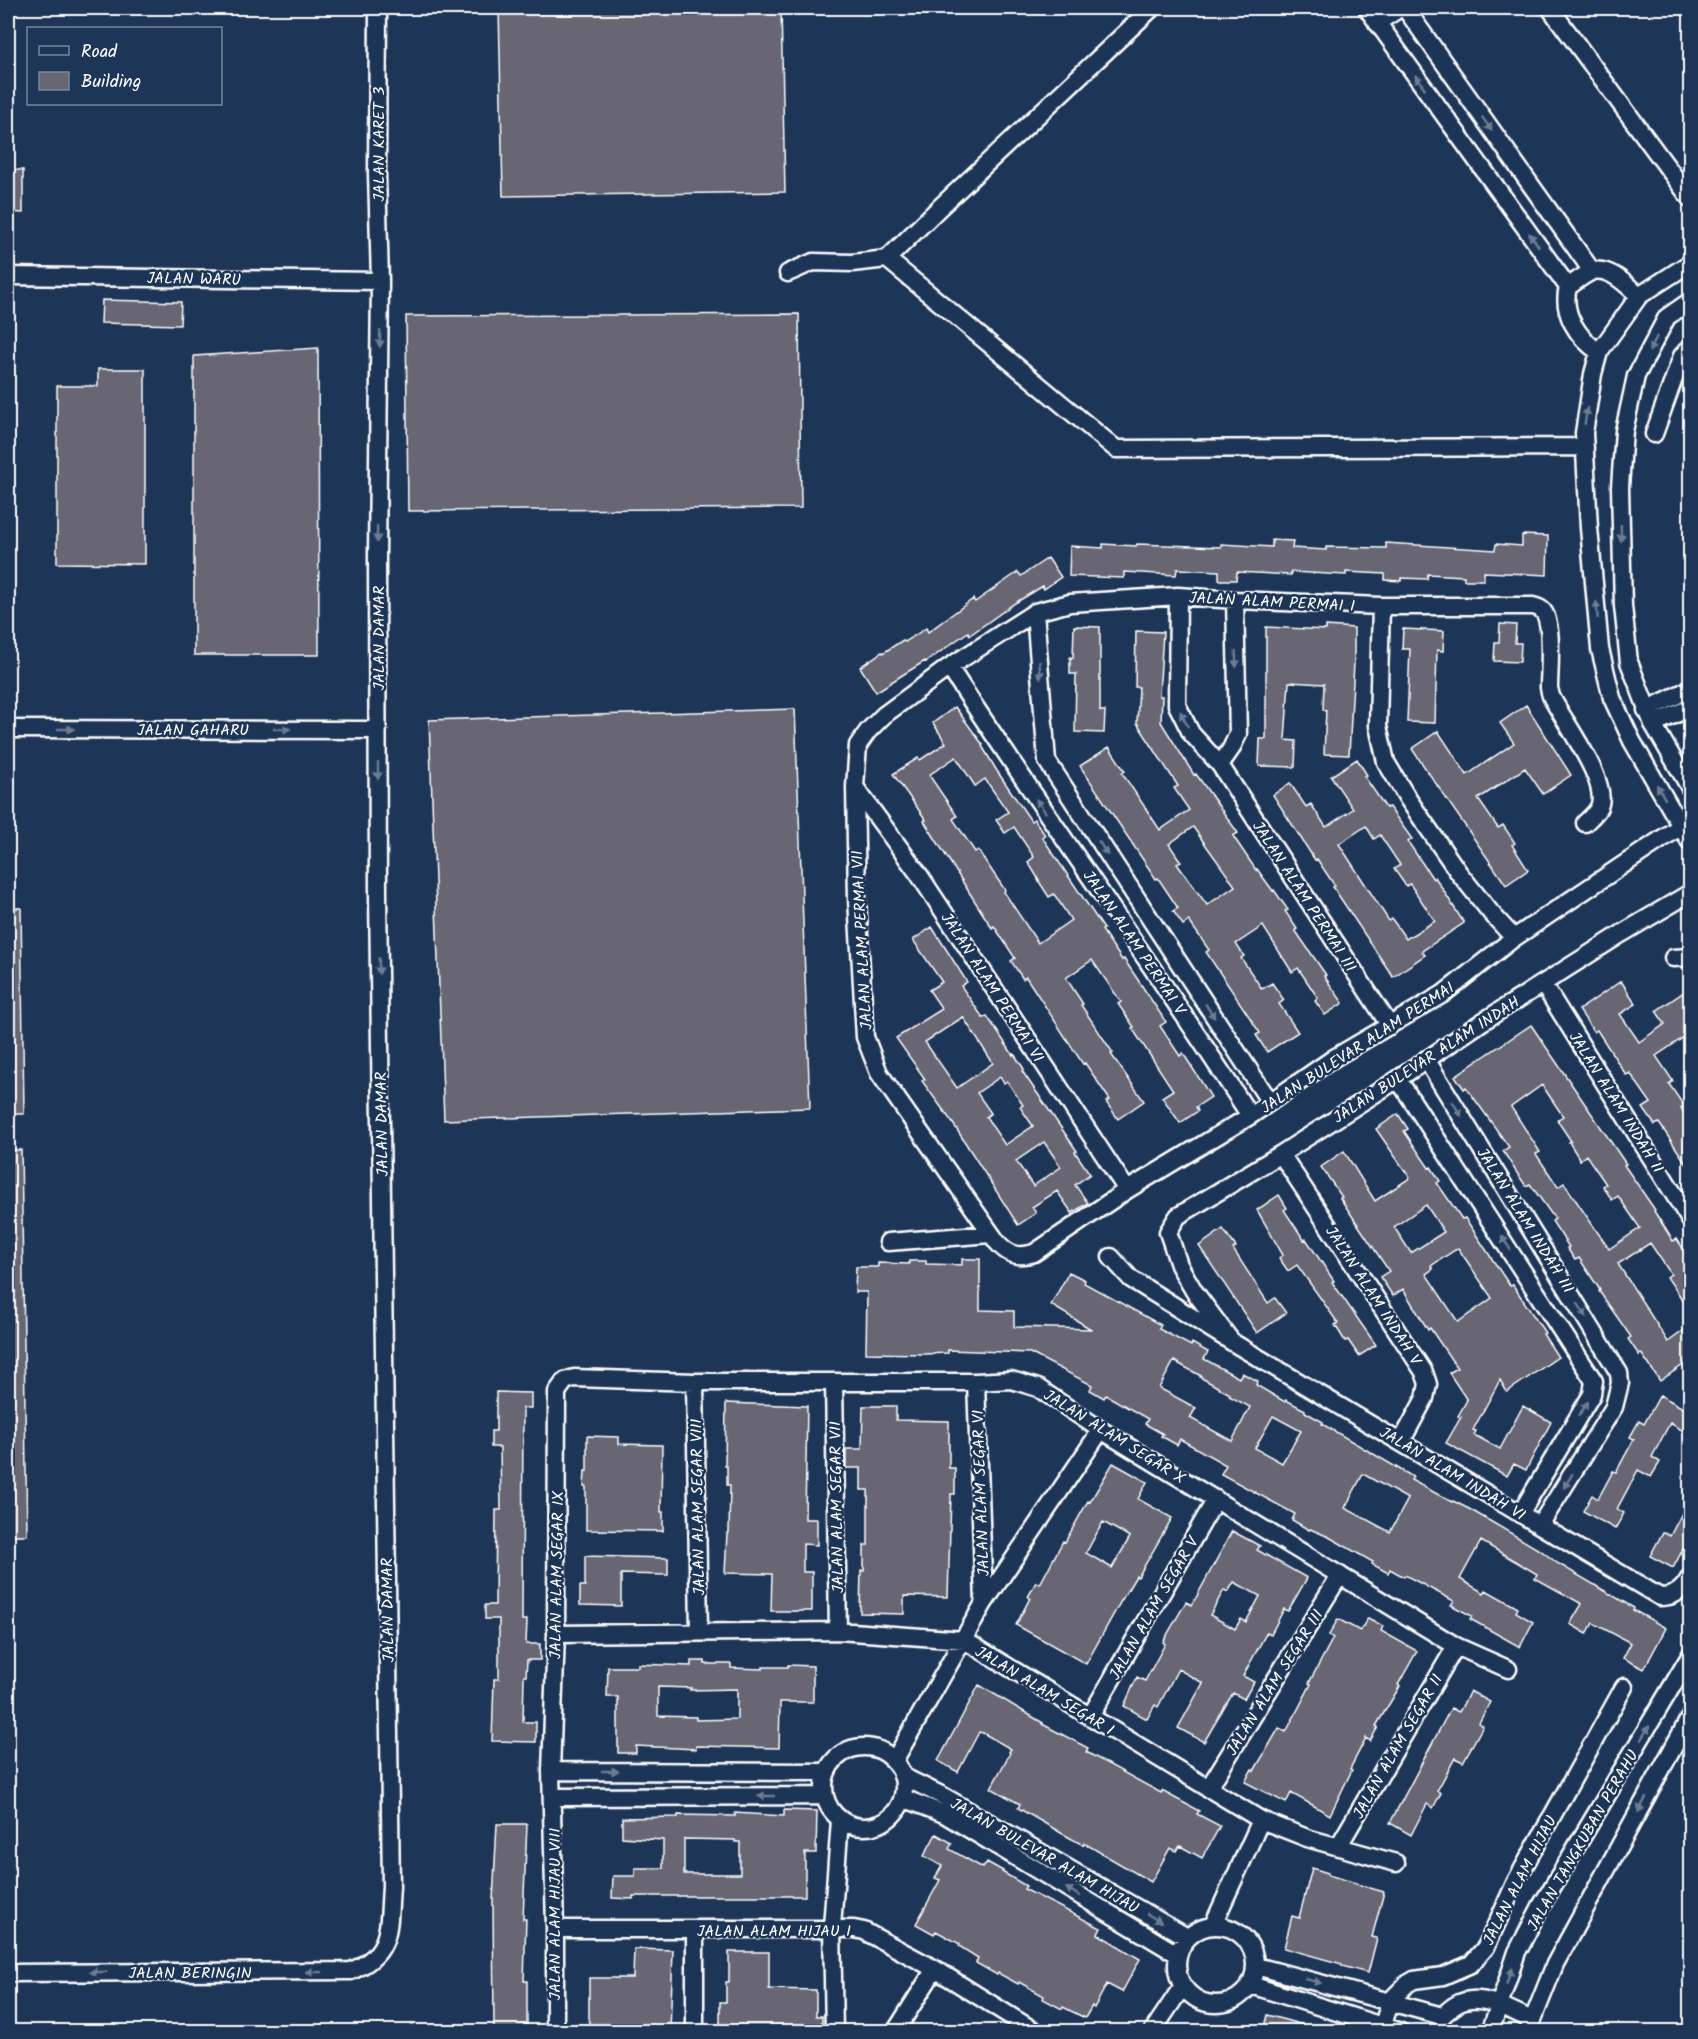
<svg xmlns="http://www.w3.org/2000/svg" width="1698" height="2039" font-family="Kalam,sans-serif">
<rect width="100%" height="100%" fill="#1d3557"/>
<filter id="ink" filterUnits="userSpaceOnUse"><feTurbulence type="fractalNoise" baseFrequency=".0167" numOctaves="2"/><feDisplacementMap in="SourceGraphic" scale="12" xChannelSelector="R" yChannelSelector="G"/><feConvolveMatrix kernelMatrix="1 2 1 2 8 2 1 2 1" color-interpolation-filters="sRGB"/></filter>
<g filter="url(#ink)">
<path fill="#686672" stroke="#fff" stroke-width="1.5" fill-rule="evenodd" d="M499 8H781L785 192 503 196Z
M8 170H23V213L8 212Z
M102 300 181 302 180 325 101 323Z
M799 314 801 508 408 511 406 316Z
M318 348 319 655H194V356Z
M98 369H145V564L57 563V386H98Z
M1522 535 1548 536 1547 575 1484 572V580H1464V576L1428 574 1427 579 1401 578V581L1385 580V574L1346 572V575L1291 572V575L1237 572 1236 580H1219V571L1177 569 1176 575 1124 572V578L1069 576 1070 546 1103 548V544L1136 546 1137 544 1221 547V544L1272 547V540L1293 541 1292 548 1326 550V547L1386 548V543L1495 550 1496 544 1522 546Z
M1048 558 1061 577 1044 589 1043 586 1015 603 970 635 968 632 926 662 925 661 904 674 876 692 860 667 882 652 883 653 903 640 905 642 926 628 928 632 973 599 975 602 1018 572 1021 576Z
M1500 624 1516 625 1515 643H1521L1520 662 1494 661 1495 642H1499Z
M1074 626 1100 627V711H1105L1104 733 1075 732 1076 674H1070V657L1073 658Z
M1326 626 1354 628V663L1349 755 1324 754 1326 710H1323L1324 684 1289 682 1285 740 1296 741 1295 767 1259 766 1260 739H1266V627L1326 630Z
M1403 629 1444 631 1443 651 1437 650 1435 723 1407 722 1410 649H1402Z
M1136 631 1163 632 1159 696H1162L1161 722 1194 775 1196 774 1238 833 1233 836 1256 870 1257 869 1273 891 1274 890 1288 910 1285 911 1297 929 1295 930 1326 975 1324 976 1343 1003 1325 1015 1315 1001 1318 998 1298 968 1292 972 1263 926 1236 944 1244 956 1241 958 1262 989 1272 983 1284 1000 1279 1004 1298 1032 1267 1052 1256 1035 1260 1033 1206 952 1209 950 1189 921 1183 925 1173 911 1178 908 1158 878 1156 879 1080 766 1109 747 1125 771 1122 773 1160 830 1189 810 1174 788 1178 786 1137 723 1139 687H1135ZM1193 827 1235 886 1207 905 1177 864 1181 862 1169 844Z
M1526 705 1571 775 1543 794 1525 768 1478 799 1498 828 1503 825 1515 843 1512 845 1528 870 1506 885 1412 749 1438 731 1467 775 1514 743 1500 723Z
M955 707 983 745 982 746 997 771 1031 821 1034 819 1045 835 1042 837 1104 929 1102 930 1122 960 1124 959 1166 1022 1160 1026 1180 1056 1183 1053 1211 1097 1196 1107 1198 1111 1180 1123 1162 1097 1173 1090 1132 1028 1134 1027 1118 1004 1121 1002 1092 960 1066 978 1083 1004 1081 1005 1113 1053 1111 1054 1144 1101 1118 1119 1106 1102 1110 1100 1085 1063 1083 1064 1026 977 1023 979 1011 961 1015 958 994 926 992 928 983 914 924 821 926 820 893 774 918 758 920 760 946 743 933 723ZM956 757 975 786 985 779 1008 812 996 820 1005 833 1014 827 1034 857 1028 862 1039 880H1038L1049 897 1054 894 1071 920 1038 943 1004 892 1005 890 994 874 978 850 975 852 953 819 957 816 929 775Z
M795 709 810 1108 444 1120 429 720Z
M1357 759 1367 775 1364 776 1386 808 1389 807 1412 839 1408 842 1433 879 1435 877 1464 923 1422 951 1425 955 1393 977 1333 887 1335 886 1317 859 1315 860 1273 795 1290 783 1306 807 1311 804 1326 827 1353 809 1331 776ZM1366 826 1374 839 1380 835 1400 865 1394 869 1406 886 1410 884 1435 921 1406 939 1392 919 1389 921 1339 844Z
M8 908H21L24 1114H8Z
M932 927 967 982 961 986 983 1018 987 1016 1013 1055 1014 1054 1024 1069 1022 1071 1077 1151 1075 1152 1090 1174 1075 1185 1088 1203 1072 1213 1057 1191 1032 1207 1036 1213 1018 1225 952 1122 922 1081 925 1079 896 1038 942 1009 929 990 942 982 913 940ZM963 1017 993 1063 957 1088 925 1042ZM1000 1077 1004 1083 1007 1081 1023 1105 1020 1107 1033 1126 1005 1145 986 1117 991 1113 977 1093ZM1044 1142 1061 1167 1033 1186 1016 1161Z
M1621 981 1636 1004 1620 1014 1639 1042 1665 1024 1656 1011 1690 988V1033L1656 1056 1673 1081 1669 1084 1684 1106 1681 1108 1690 1123V1169L1659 1123 1655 1125 1643 1108 1651 1103 1630 1073 1626 1075 1597 1030 1594 1032 1579 1010Z
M1531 1025 1626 1164 1624 1165 1655 1210 1654 1211 1673 1241 1677 1239 1690 1259V1311L1667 1277 1671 1274 1650 1243 1618 1264 1668 1342 1690 1326V1360L1660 1381 1641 1353 1639 1355 1628 1339 1631 1337 1599 1291 1600 1290 1579 1258 1575 1260 1567 1248 1569 1247 1552 1221 1555 1219 1530 1184 1526 1186 1517 1173 1503 1151 1509 1147 1466 1087 1464 1089 1455 1076ZM1542 1085 1563 1116 1557 1120 1571 1141 1569 1142 1580 1160 1586 1155 1606 1184 1603 1186 1612 1200 1618 1196 1640 1228 1609 1249 1564 1183 1558 1187 1536 1154 1540 1152 1511 1107Z
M1398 1114 1408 1129 1404 1131 1429 1168 1431 1167 1440 1181 1437 1183 1462 1219 1465 1218 1510 1286 1513 1285 1545 1333 1543 1334 1558 1357 1507 1392 1500 1380 1473 1430 1476 1431 1474 1435 1500 1449 1523 1406 1551 1422 1526 1470 1514 1464 1507 1476 1446 1443 1461 1417 1458 1416 1467 1400 1449 1373 1457 1368 1430 1328 1428 1330 1403 1289 1393 1296 1380 1277 1389 1271 1340 1198 1342 1197 1321 1167 1344 1151 1375 1201 1410 1178 1376 1129ZM1426 1205 1444 1232 1411 1253 1394 1227ZM1458 1248 1492 1298 1458 1322 1426 1274 1433 1269 1431 1266Z
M8 1150H21L27 1535H8Z
M1279 1195 1287 1208 1284 1210 1304 1240 1306 1239 1334 1281 1332 1282 1376 1345 1359 1356 1348 1340 1345 1341 1335 1325 1338 1323 1297 1265 1288 1271 1279 1258 1283 1255 1257 1210Z
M1223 1229 1236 1247 1233 1249 1268 1303 1275 1298 1286 1313 1257 1333 1199 1246Z
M962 1259H980V1310L1014 1311V1327L1091 1329 1051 1305 1069 1272 1085 1280 1084 1283 1161 1325 1159 1329 1191 1346 1192 1343 1208 1352 1204 1359 1239 1378 1242 1373 1258 1381 1256 1385 1285 1402 1286 1400 1305 1410V1412L1323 1422 1322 1424 1413 1477 1411 1480 1452 1502 1453 1501 1471 1510 1543 1552 1557 1563 1634 1608 1633 1610 1666 1628 1644 1669 1623 1658 1631 1643 1593 1623 1587 1634 1570 1624 1582 1604 1535 1578 1537 1574 1481 1541 1460 1579 1484 1593 1486 1590 1518 1608 1516 1612 1533 1622 1520 1647 1470 1619 1472 1616 1451 1605 1454 1601 1405 1575 1404 1577 1390 1569 1388 1573 1372 1564 1373 1562 1329 1537 1310 1529 1309 1530 1292 1520 1295 1514 1221 1474 1226 1465 1180 1439 1177 1445 1161 1436 1163 1434 1145 1424 1148 1419 1106 1395 1104 1398 1090 1390 1092 1385 1030 1353 948 1350V1353L924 1354 866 1353 867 1292H855L856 1267H878V1263L909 1264V1261H926V1264L962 1265ZM1174 1361 1201 1376 1200 1377 1230 1394 1229 1396 1250 1407 1232 1441 1190 1418 1196 1408 1159 1388ZM1273 1416 1301 1431 1282 1463 1255 1448ZM1363 1474 1408 1499 1390 1532 1345 1508Z
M496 1392 531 1393V1408H523L522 1620H527L526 1644H540V1660H527L526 1676H524L523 1722H536V1742L492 1741 494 1679H499V1619H485V1605H495L496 1510H501L500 1447H491V1431H496Z
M1660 1395 1690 1412V1435L1670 1423 1652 1457 1660 1462 1651 1477 1638 1470 1617 1509 1624 1513 1615 1529 1583 1511 1592 1495 1598 1499 1613 1471 1616 1472 1634 1439 1630 1437 1639 1421 1644 1424Z
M726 1403 807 1406 805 1519H817V1545L803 1544V1572H812V1611H771L772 1574 725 1573 727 1533H729L730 1485H727V1466H725Z
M863 1406H896V1420L949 1421V1468H955V1494H951L948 1597 904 1596V1614L860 1613 861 1570 864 1571V1545H868V1490H861V1468H846V1449H862Z
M587 1436 619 1437V1444L662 1445 661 1512H663V1531L586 1530V1487H584L585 1471H587Z
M1113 1463 1147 1482 1138 1499 1172 1518 1138 1577 1136 1576 1121 1601 1086 1664 1016 1625 1030 1598 1028 1597 1036 1582 1040 1584 1063 1541 1065 1542 1088 1501 1090 1502ZM1103 1522 1130 1537 1112 1568 1086 1553Z
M1690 1498V1536L1673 1568 1650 1556 1663 1532 1670 1536Z
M1232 1531 1260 1546 1257 1550 1307 1578 1288 1611 1284 1609 1271 1634 1267 1632 1243 1676 1254 1682 1244 1699 1233 1693 1204 1742 1178 1728 1203 1683 1178 1669 1158 1707 1155 1705 1147 1719 1124 1706 1137 1677 1145 1681 1165 1644 1163 1642 1186 1602 1192 1605ZM1234 1582 1260 1596 1246 1622 1241 1619 1235 1629 1210 1615 1224 1590 1228 1592Z
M585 1556 668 1558V1575L621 1574V1606L580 1605V1586H585Z
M1368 1618 1383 1626 1381 1631 1417 1651 1398 1685 1400 1686 1376 1726 1378 1727 1370 1741 1366 1738 1350 1769 1352 1770 1330 1815 1291 1793 1286 1803 1245 1782 1252 1769 1254 1771 1279 1728 1286 1732 1311 1684 1309 1683 1333 1638 1329 1635 1338 1619 1360 1631Z
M691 1661H705V1664H731V1668L763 1669V1667H788V1665L813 1666V1702H780L779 1748 696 1746V1749L636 1746V1753H618V1697H607L608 1667H638V1664L691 1666ZM658 1687 691 1688 690 1690 737 1689V1719L696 1720V1717L658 1716Z
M979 1685 1043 1723 1042 1724 1088 1748 1086 1752 1161 1793 1162 1791 1199 1811 1197 1814 1220 1826 1202 1858 1180 1846 1177 1851 1170 1848 1151 1882 1084 1843 1083 1845 1063 1834 1018 1808 1020 1804 991 1788 1010 1753 1009 1752 1011 1749 983 1733 979 1732 958 1772 938 1761Z
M1470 1691 1490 1702 1479 1723 1483 1726 1463 1762 1455 1758 1437 1791 1441 1793 1433 1808 1427 1804 1411 1835 1390 1823 1451 1708 1459 1712Z
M784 1810 817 1811 816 1853H805V1896H633V1899L612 1898 613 1876H635V1868H663V1840L622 1837V1818L678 1817V1815L735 1816V1813L784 1816ZM684 1839 735 1840V1842H740V1874H684Z
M497 1824H527L523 1919H526L524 1981H527V2031H494L493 1900Z
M936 1834 952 1843 949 1849 983 1868 987 1862 1003 1871 1002 1872 1026 1886 1024 1889 1101 1928 1098 1934 1140 1959 1122 1992 1107 1984 1094 2008 1092 2006 1085 2018 1063 2007 1062 2009 1043 1999 1044 1996 1019 1982 1018 1984 998 1973 997 1975 976 1963 978 1958 959 1946 960 1944 936 1931 934 1934 916 1924 940 1880 935 1878 942 1866 924 1856Z
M1312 1868 1328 1873V1875L1356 1883V1884L1384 1892 1372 1937 1377 1938 1368 1973 1342 1966V1964L1284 1948 1292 1916 1299 1918Z
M634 1949 673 1950 670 2031H589V1978H633Z
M729 1952H769V1989L816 1990V2016H822V2031L720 2030V2002H726V1982H729Z
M1267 2015 1311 2027 1310 2031H1263Z"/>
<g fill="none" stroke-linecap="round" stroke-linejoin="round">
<defs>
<path id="street" d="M1367 8 1568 287
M1405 8 1592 271
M1550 8 1690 198
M1377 23 1400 8
M887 259 1116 449 1585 447
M1690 263 1639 296 1599 352 1593 374 1584 433 1589 528 1600 649 1612 698 1632 741 1690 842
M788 273 813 262 852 263 887 259 938 209 1152 8
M8 276 380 281
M1690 301 1667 317 1636 376 1624 431 1620 487 1623 606 1629 662 1653 724 1690 788
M1599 352C1578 338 1561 313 1568 287 1575 282 1585 274 1593 271 1610 267 1628 286 1639 296
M1654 434 1682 356 1690 347
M1178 596 1177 705 1191 733 1220 765 1390 1026
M1381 606 1378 726 1386 762 1408 799 1459 873 1491 913 1514 938
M1035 612 1047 761 1270 1102
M949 667C1047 818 1153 964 1250 1116
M1646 710 1690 689
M1653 724 1690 708
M8 729 378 730
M1220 765 1231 749 1238 734 1235 600
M855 787 918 873 1127 1190
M1585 823C1589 819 1595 814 1598 809 1613 785 1562 720 1551 696L1549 688C1549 671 1554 621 1542 610 1540 608 1536 607 1533 606H1381L1235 600 1178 596 1070 603 1035 612 949 667 884 715 868 731 858 745 855 787 857 899 865 1037 879 1073 997 1242C1008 1255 1018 1258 1034 1253L1127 1190 1250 1116 1334 1058 1443 994 1514 938 1690 820
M1673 958 1690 957
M1543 984 1690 1220
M1426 1059 1619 1373 1620 1383 1614 1407 1540 1525
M1398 1079 1594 1381 1592 1394 1520 1514
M1281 1154 1424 1372 1428 1384 1425 1398 1401 1442
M888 1242 991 1234
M1111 1257 1131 1279 1232 1342 1660 1597C1675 1597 1683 1590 1690 1577
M1232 1342 1194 1291 1179 1265 1168 1232 1178 1216 1281 1154 1398 1079 1482 1022 1621 934 1690 893
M695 1382 699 1632
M834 1382 838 1631
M976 1382 984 1603
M556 1634 838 1631 964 1640 1261 1820 1307 1838 1396 1863
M1090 1717 1216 1499
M824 1787a40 40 0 1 1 80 0a40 40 0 1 1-80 0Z
M894 1761 984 1603 1101 1430
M551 1771 827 1772
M902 1776 945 1797 1187 1937
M1208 1789 1340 1575
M553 1797 824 1796
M903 1798 944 1814 1177 1954
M1338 1847 1456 1646
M1213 1925 1261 1820
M1177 1965a39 39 0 1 1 78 0a39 39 0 1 1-78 0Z
M555 1929H854L864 1931 935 1969 1036 2032
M695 1930V2032
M1256 1966 1442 2016C1449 2010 1456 2003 1465 2001 1487 1995 1513 2012 1532 2020
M8 1973 351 1971C393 1954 388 1927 391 1887L378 894 377 556 380 281 377 174 378 8
M1251 1985 1401 2032
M555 2032V1929L551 1771 556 1634 557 1392 565 1381 574 1378 695 1382H976L1011 1380 1038 1388 1101 1430 1456 1646 1508 1669
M834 2032 832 1927 840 1820
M895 2032 935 1969
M1152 2032 1182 1987
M1383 2032V2026L1390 2001 1407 1984 1414 1980 1443 1976 1471 1964 1486 1947 1516 1881 1624 1687
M1490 2032 1517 1952 1541 1906 1690 1656
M1528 2032 1555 1964 1690 1717"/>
</defs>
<use href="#street" stroke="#fff" stroke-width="21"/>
<use href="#street" stroke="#1d3557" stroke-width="16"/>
</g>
<defs><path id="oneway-solid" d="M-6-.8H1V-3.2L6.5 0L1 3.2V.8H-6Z" transform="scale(1.5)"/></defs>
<g fill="#6c7c92">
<use href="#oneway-solid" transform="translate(1420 82) rotate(-126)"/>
<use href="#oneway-solid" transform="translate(1487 124) rotate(55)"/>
<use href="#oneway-solid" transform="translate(1534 240) rotate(-126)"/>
<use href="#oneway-solid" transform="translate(380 339) rotate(91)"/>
<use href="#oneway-solid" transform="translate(1653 344) rotate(117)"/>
<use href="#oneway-solid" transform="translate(1586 416) rotate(-81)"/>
<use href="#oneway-solid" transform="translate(1621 533) rotate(89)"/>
<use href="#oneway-solid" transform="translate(377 534) rotate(91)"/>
<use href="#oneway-solid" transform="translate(1597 610) rotate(-95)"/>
<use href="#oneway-solid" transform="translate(1236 659) rotate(88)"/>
<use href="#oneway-solid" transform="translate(1040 670) rotate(86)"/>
<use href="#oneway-solid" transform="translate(1184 719) rotate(-117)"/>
<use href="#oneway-solid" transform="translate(66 729)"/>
<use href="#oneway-solid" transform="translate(282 729)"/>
<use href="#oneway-solid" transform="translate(378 771) rotate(90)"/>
<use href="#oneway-solid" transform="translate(1661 792) rotate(-120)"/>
<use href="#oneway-solid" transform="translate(1041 806) rotate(-125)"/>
<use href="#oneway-solid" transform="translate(1103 848) rotate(57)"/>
<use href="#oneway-solid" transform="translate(379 966) rotate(89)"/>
<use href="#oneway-solid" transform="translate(1210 1011) rotate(57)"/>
<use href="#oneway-solid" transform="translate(1457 1109) rotate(58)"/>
<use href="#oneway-solid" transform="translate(1506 1243) rotate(-123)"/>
<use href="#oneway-solid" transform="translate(1582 1310) rotate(58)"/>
<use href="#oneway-solid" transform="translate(1583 1409) rotate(-59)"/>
<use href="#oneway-solid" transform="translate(1568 1481) rotate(122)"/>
<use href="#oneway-solid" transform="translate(1645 1733) rotate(-59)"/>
<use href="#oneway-solid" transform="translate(610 1771)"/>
<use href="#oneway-solid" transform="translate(766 1796) rotate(180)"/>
<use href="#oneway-solid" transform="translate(1642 1805) rotate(119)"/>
<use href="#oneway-solid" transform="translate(1073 1892) rotate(-149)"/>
<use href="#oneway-solid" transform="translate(1154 1918) rotate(30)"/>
<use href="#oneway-solid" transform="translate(98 1972) rotate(180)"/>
<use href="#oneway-solid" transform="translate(314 1972) rotate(-179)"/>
<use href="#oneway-solid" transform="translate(1509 1976) rotate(-72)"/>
<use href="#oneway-solid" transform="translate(1313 1981) rotate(15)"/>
</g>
</g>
<g text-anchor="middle" stroke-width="5" stroke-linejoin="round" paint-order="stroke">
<g font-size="16" fill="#fff" stroke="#1d3557">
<text transform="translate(378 144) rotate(-90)" y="6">JALAN KARET 3</text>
<text transform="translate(194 278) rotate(1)" y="6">JALAN WARU</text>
<text transform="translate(1272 601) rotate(3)" y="6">JALAN ALAM PERMAI I</text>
<text transform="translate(378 638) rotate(-90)" y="6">JALAN DAMAR</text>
<text x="193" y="735">JALAN GAHARU</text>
<text transform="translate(1305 896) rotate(57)" y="6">JALAN ALAM PERMAI III</text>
<text transform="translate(861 940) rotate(-93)" y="6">JALAN ALAM PERMAI VII</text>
<text transform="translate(1135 942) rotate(56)" y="6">JALAN ALAM PERMAI V</text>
<text transform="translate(993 987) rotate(57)" y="6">JALAN ALAM PERMAI VI</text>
<text transform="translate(1357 1047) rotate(-33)" y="6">JALAN BULEVAR ALAM PERMAI</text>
<text transform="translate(1426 1059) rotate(-33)" y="6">JALAN BULEVAR ALAM INDAH</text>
<text transform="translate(1617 1102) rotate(58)" y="6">JALAN ALAM INDAH II</text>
<text transform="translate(381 1124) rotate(-91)" y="6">JALAN DAMAR</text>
<text transform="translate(1526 1220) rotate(58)" y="6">JALAN ALAM INDAH III</text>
<text transform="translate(1374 1295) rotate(57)" y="6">JALAN ALAM INDAH V</text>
<text transform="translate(1115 1436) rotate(32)" y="6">JALAN ALAM SEGAR X</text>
<text transform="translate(1453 1473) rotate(31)" y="6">JALAN ALAM INDAH VI</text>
<text transform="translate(980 1493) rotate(-92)" y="6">JALAN ALAM SEGAR VI</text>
<text transform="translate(697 1507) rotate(-91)" y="6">JALAN ALAM SEGAR VIII</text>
<text transform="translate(836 1507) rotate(-91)" y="6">JALAN ALAM SEGAR VII</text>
<text transform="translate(556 1575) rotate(-89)" y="6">JALAN ALAM SEGAR IX</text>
<text transform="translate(1153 1608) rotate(-60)" y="6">JALAN ALAM SEGAR V</text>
<text transform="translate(387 1610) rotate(-91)" y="6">JALAN DAMAR</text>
<text transform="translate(1274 1682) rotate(-58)" y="6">JALAN ALAM SEGAR III</text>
<text transform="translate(1045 1690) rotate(31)" y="6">JALAN ALAM SEGAR I</text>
<text transform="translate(1397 1746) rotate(-60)" y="6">JALAN ALAM SEGAR II</text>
<text transform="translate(1582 1840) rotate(-60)" y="6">JALAN TANGKUBAN PERAHU</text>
<text transform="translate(1045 1855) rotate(30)" y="6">JALAN BULEVAR ALAM HIJAU</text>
<text transform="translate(1519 1880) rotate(-63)" y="6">JALAN ALAM HIJAU</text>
<text transform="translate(554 1914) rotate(-90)" y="6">JALAN ALAM HIJAU VIII</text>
<text x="774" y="1936">JALAN ALAM HIJAU I</text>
<text x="190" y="1978">JALAN BERINGIN</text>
</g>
</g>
<rect width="1698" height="2039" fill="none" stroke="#1d3557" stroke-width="30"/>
<rect x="15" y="15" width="1668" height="2009" fill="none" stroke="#fff" stroke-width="2" filter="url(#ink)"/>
<rect x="27" y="27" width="195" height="78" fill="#1d3557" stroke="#77869a" stroke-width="1.5"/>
<rect x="39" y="46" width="30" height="9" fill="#1d3557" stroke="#77869a" stroke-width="1.5"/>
<text x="81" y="57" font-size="18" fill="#ffffff">Road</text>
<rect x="39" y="72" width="30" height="18" fill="#686672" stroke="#77869a" stroke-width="1.5"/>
<text x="81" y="87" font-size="18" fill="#ffffff">Building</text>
</svg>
